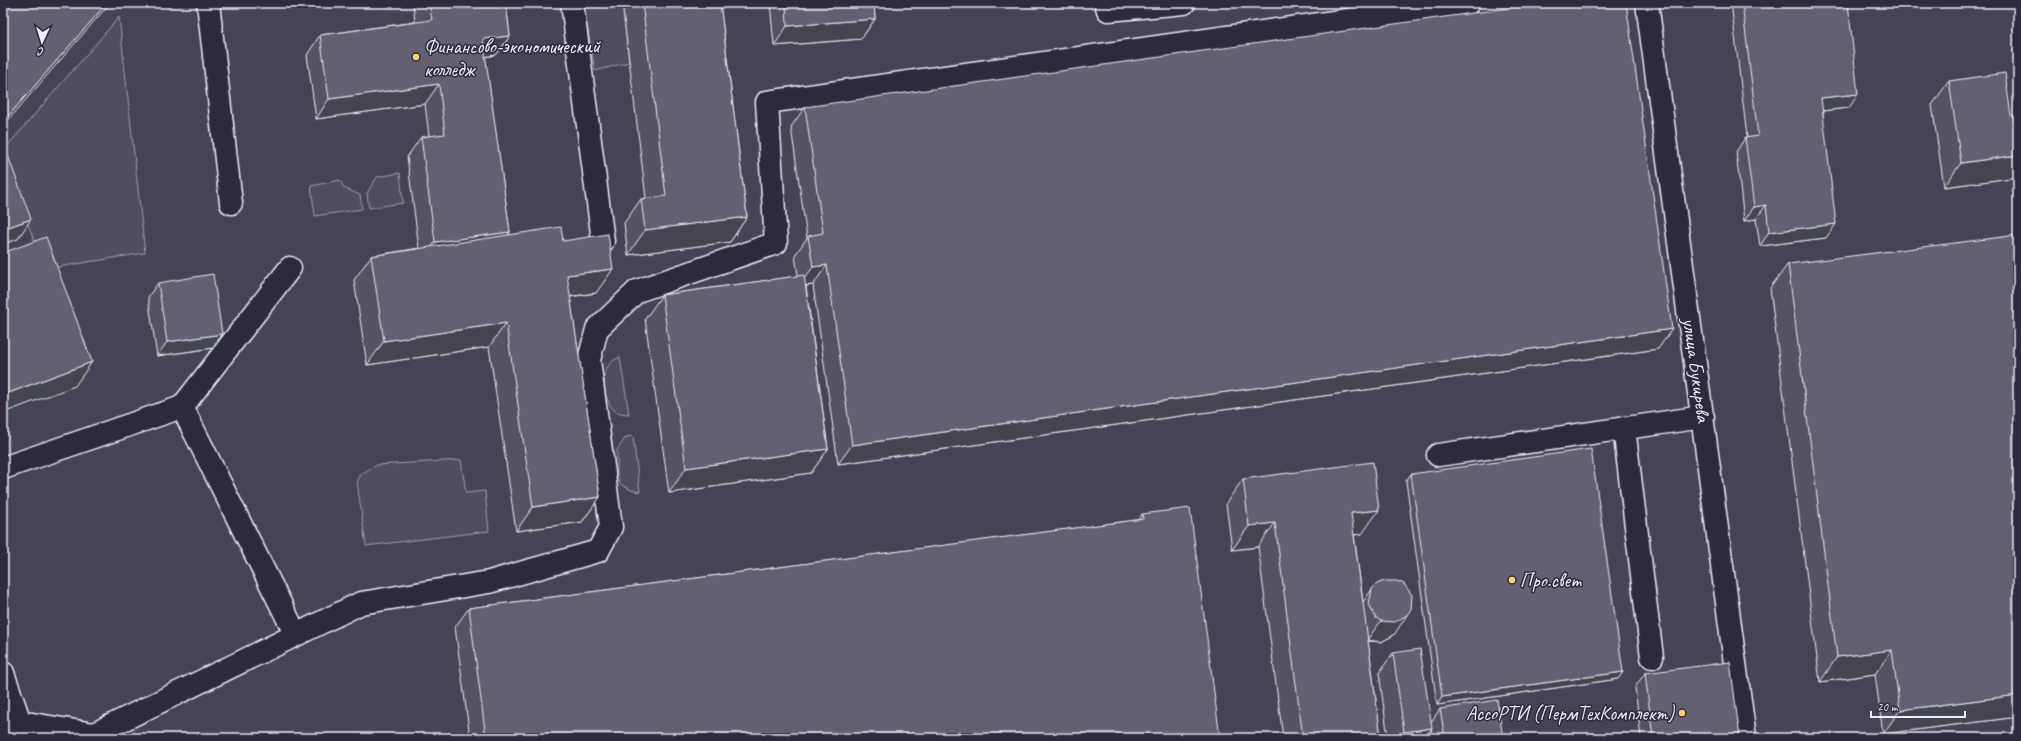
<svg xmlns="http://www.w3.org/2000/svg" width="2021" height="741" font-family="Caveat,sans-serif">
<rect width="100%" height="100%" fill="#3a3648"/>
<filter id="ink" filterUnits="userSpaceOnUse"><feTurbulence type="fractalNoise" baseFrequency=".025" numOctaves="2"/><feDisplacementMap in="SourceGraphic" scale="8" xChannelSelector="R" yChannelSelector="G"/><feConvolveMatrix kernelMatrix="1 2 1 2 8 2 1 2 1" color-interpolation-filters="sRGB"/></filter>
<g filter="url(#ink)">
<path fill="#464354" d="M3 3H2018V738H3Z"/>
<path fill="#504e5f" stroke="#9ca0ac" d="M583 3H622L629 62 595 71Z
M119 17 145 253 45 269 3 158V151Z
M400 173 403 203 369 208 367 193 377 177Z
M340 180 344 188 360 195 362 209 315 216 311 186Z
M620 357 629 414C624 414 618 413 614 410 604 401 601 377 608 366 611 361 616 359 620 357Z
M633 436 640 492 631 490 620 484 617 476V450L626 437Z
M461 460 466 493 485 491 489 531 366 546 357 482 361 474 377 465Z"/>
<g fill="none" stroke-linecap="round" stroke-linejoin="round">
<defs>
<path id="minor" d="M208 3 231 203
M572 3 603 241
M1106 3 1108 10 1184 3
M1647 3 1745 738
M182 407 290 268
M1624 428 1652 657
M1438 455 1703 417
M3 468 182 407 296 635
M3 673 20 722 94 734
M3 734 20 722
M99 738 94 734 361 603 489 582 598 551 611 527 589 360 597 329 637 291 776 243 767 102 1468 3"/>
</defs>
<use href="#minor" stroke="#e8f1f8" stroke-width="25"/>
<use href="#minor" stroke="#2f2a3d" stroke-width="22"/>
</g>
<path fill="#555361" stroke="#e8f1f8" d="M413 3H506L510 36 496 55 485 57 510 232 508 235 563 241 596 293 570 297 600 497 582 522 516 531 489 347 367 365 354 280 371 256 419 248 407 157 421 137 429 136 425 104 316 119 307 55 320 35 415 22Z
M629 3H720L747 217 730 242 628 255 624 223 641 199 646 198 623 11Z
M770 3H874L875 19 861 39 774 46Z
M1731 3H1848L1849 108 1823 111 1826 238 1760 246 1756 219 1744 221 1736 152 1745 138 1747 137Z
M1949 81 2011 116H2018V177L1944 187 1932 105Z
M805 107 1658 349 838 464 813 285 806 286 828 449 811 473 669 493 645 319 662 295 798 276 795 255 807 238 791 127Z
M1788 264 2018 717 1883 734 1875 674 1820 682 1770 288Z
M158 283 222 334 213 348 157 356 148 297Z
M1411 474 1618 679 1437 705 1406 481Z
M1243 479 1362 534 1354 535 1363 602 1372 589 1394 635 1381 642 1368 641 1381 738H1283L1258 547 1232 550 1226 503Z
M1142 514 1220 738H470L455 627 469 608 1138 520Z
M1393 653 1431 722 1440 709 1503 738H1433L1431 729 1425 738H1388L1379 673Z
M1645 673 1740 738H1641L1635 687Z"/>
<path fill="#45444f" stroke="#e8f1f8" d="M107 3H110L3 126V122Z
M875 19 861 39 774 46 787 26Z
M510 36 496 55 469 59 483 39Z
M439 84 425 104 316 119 329 99Z
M1858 94 1849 108 1811 112 1821 98Z
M2018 155V177L1944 187 1961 163Z
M1766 205 1756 219 1744 221 1754 207Z
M747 217 730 242 628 255 645 230Z
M31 219 18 239 3 244V229Z
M1836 224 1826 238 1760 246 1769 232Z
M510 232 496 252 421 262 435 242Z
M827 265 813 285 799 286 813 267Z
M613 269 596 293 550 299 567 275Z
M506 323 489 347 367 365 384 341Z
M1672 329 1658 349 838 464 852 445Z
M222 334 213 348 157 356 167 342Z
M92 362 75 386 3 413V395Z
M828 449 811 473 669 493 686 468Z
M600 497 582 522 516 531 533 507Z
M1379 510 1362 534 1334 537 1351 513Z
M1275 523 1258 547 1232 550 1249 526Z
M1407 615 1394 635 1381 642 1367 640 1381 621Z
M1892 650 1875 674 1820 682 1837 657Z
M1623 672 1618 679 1437 705 1442 697Z
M2018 695V717L1883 734 1900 710Z
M1432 728 1425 738H1400L1404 732Z"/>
<path fill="#636171" stroke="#e8f1f8" d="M3 3H107L3 122Z
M429 3H506L510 36 483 39 510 232 435 242 421 137 445 134 439 84 329 99 320 35 432 20Z
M642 3H720L747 217 645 230 641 199 666 196Z
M786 3H874L875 19 787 26Z
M1544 3H1626L1672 329 852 445 827 265 813 267 808 236 823 233 805 107Z
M1742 3H1848L1858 94 1821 98 1836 224 1769 232 1766 205 1754 207 1745 138 1758 136Z
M2005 73 2011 116H2018V155L1961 163 1949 81Z
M3 142 31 219 3 229Z
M561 227 563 241 608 234 613 269 567 275 600 497 533 507 506 323 384 341 371 256Z
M2018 235V695L1900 710 1892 650 1837 657 1788 264Z
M46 237 92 362 3 395V253Z
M213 274 222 334 167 342 158 283Z
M804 275 828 449 686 468 662 295Z
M1591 449 1623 672 1442 697 1411 474Z
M1373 462 1379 510 1351 513 1381 738H1303L1275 523 1249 526 1243 479Z
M1190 508 1220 738H486L469 608 1143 519 1142 514Z
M1384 581H1397L1404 584 1412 595 1411 609 1407 615 1395 622 1381 621 1375 617 1369 604 1372 589 1377 584Z
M1420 649 1432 728 1404 732 1393 653Z
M1730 662 1740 738H1653L1645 673Z
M1497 700 1503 738H1445L1440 709Z"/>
</g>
<g fill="#ffd166" stroke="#2f2a3d" stroke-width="1.5">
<circle cx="416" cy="57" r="4"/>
<circle cx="1512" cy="580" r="4"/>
<circle cx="1682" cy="713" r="4"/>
</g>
<g text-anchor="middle" stroke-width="3" stroke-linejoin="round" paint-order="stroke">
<g font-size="20" fill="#e8f1f8" stroke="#2f2a3d" text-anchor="start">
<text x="424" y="53">Финансово-экономический<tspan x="424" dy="23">колледж</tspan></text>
<text x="1520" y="587">Про.свет</text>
<text x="1674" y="720" text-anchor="end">АссоРТИ (ПермТехКомплект)</text>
</g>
<g font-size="20" fill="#e8f1f8" stroke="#2f2a3d">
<text transform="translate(1697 370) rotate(82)" y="7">улица Букирева</text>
</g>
</g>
<rect width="2021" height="741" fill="none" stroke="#2f2a3d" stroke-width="16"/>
<rect x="8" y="8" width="2005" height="725" fill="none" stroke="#e8f1f8" stroke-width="1.5" filter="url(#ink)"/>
<g transform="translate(42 42) rotate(184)" stroke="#2f2a3d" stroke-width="3" paint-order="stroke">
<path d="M0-3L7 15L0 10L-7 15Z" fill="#e8f1f8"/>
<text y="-6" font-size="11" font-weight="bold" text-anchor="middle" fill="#e8f1f8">С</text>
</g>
<path d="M1871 711v6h94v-6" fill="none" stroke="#e8f1f8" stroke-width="2"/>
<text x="1877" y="711" font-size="12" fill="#e8f1f8" stroke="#2f2a3d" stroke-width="3" paint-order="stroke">20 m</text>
</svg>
